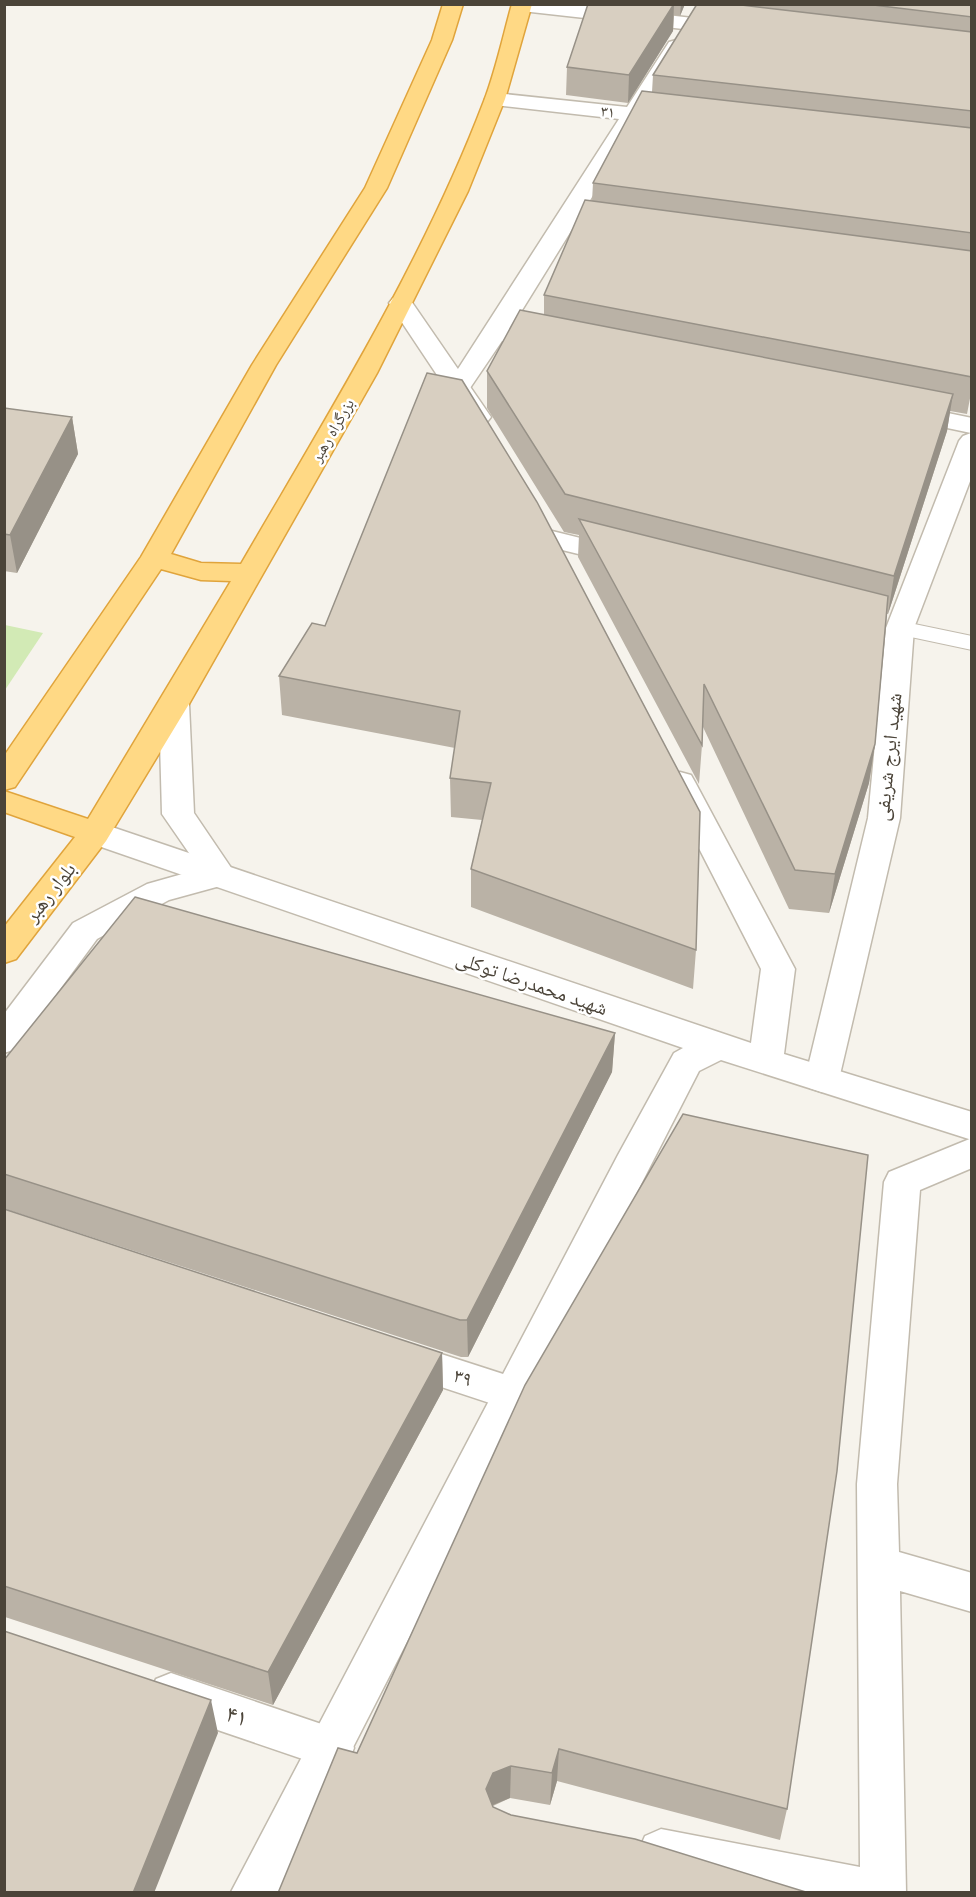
<svg xmlns="http://www.w3.org/2000/svg" width="976" height="1897" font-family="Karla,'Noto Naskh Arabic',sans-serif">
<rect width="100%" height="100%" fill="#f6f3ec"/>
<path fill="#d2eab5" d="M5 625 43 633 5 690 4 625Z"/>
<g fill="none" stroke-linecap="round" stroke-linejoin="round">
<defs>
<path id="service" d="M900 621 972 636V650L892 633 889 628 892 623Z"/>
<path id="minor" d="M570 4 728 22 735 24 738 28 735 32 728 34 522 11 512 5Z
M676 40 683 42 686 46 647 109 682 115 686 119 682 123 675 125 639 121 511 328 559 338 562 343 559 348 550 350 502 341 468 391 459 393 450 391 447 386 619 119 495 105 488 103 485 99 488 95 495 93 627 107 669 42Z
M904 404 972 418V476L914 628 900 818 839 1079 834 1088 822 1092 810 1088 805 1079 868 818 886 628 959 441 963 436 971 433 895 417 891 412 895 407Z
M552 531 633 551 637 557 633 563 623 565 542 545 538 539 542 533Z
M174 695 184 697 189 704 194 813 236 875 231 883 169 900 97 939 16 1049 4 1053V1014L73 923 147 884 200 869 162 814 159 704 164 697Z
M972 1138V1168L920 1190 897 1484 899 1552 972 1573V1612L900 1591 906 1892C822 1892 723 1897 645 1868L638 1852 645 1836 661 1829 860 1867 857 1484 884 1182 889 1172Z
M401 1341 525 1381 531 1393 525 1405 511 1410 387 1369 382 1357 387 1345Z
M171 1673 348 1733 354 1748 348 1763 332 1769 156 1709 149 1694 156 1679Z"/>
<path id="tertiary" d="M401 296 409 298 491 417 487 422 478 425 469 422 465 417 389 303 393 298Z
M680 772 691 775 695 782 795 969 784 1054 972 1112V1140L721 1060 699 1071 279 1892H231L618 1155 674 1053 683 1048 84 841 79 833 84 825 95 822 106 825 751 1043 761 969 665 782 669 775Z"/>
<path id="trunk" d="M443 4H463L452 40 387 188 276 365 171 554 201 563 241 564C328 414 422 264 484 101 496 70 503 36 512 4H532L505 99 468 191 377 373 189 704 106 841 16 959 4 963V927L75 837 4 812V791L88 819 231 581 201 580 161 569 15 787 4 790V756L141 557 252 365 365 188 432 40Z"/>
</defs>
<use href="#service" stroke="#c2bbae" stroke-width="2"/>
<use href="#minor" stroke="#c2bbae" stroke-width="3"/>
<use href="#tertiary" stroke="#c2bbae" stroke-width="3"/>
<use href="#trunk" stroke="#e0a43c" stroke-width="3"/>
<use href="#service" fill="#fff" fill-rule="evenodd"/>
<use href="#minor" fill="#fff" fill-rule="evenodd"/>
<use href="#tertiary" fill="#fff" fill-rule="evenodd"/>
<use href="#trunk" fill="#ffd985" fill-rule="evenodd"/>
</g>
<path fill="#bab2a6" d="M588 4H685L680 16 674 15 673 31 628 103 566 95 567 67Z
M697 4H972V388L967 414 950 411 947 431 888 614H887L875 744 869 783 829 913 789 909 703 727 702 745 699 784 578 557 579 535 564 532 487 408V371L544 314V295L592 201 593 183 652 92 653 75Z
M427 373 696 950 693 989 471 907V869L482 820 451 817 450 778 455 748 282 715 279 676 325 626Z
M4 408 72 417 78 454 17 573 4 571Z
M615 1033 612 1072 468 1357H461L5 1209 4 1060Z
M4 1209 442 1353 443 1390 273 1705 5 1617Z
M525 1385 787 1809 780 1840 557 1781 550 1805 510 1798 493 1806V1807L511 1815 278 1893 357 1753Z"/>
<path fill="#979187" d="M674 4 673 31 628 103 629 75Z
M681 4H685L680 16Z
M953 394 947 431 888 614 894 576Z
M72 417 78 454 17 573 10 535Z
M875 744 869 783 829 913 835 874Z
M615 1033 612 1072 468 1357 467 1320Z
M442 1353 443 1390 273 1705 268 1672Z
M211 1700 218 1733 154 1893H133Z
M559 1749 557 1781 550 1805 552 1773Z
M511 1766 510 1798 493 1805 486 1821V1789L493 1773Z"/>
<path fill="#d8cfc1" stroke="#979187" stroke-width="1.5" d="M588 4H674L629 75 567 67Z
M697 4H733L972 32V111L653 75Z
M865 4H972V17Z
M642 91 972 128V233L593 183Z
M585 200 972 251V377L544 295Z
M520 310 953 394 894 576 565 494 487 371Z
M427 373 462 380 537 502 700 812 696 950 471 869 491 783 450 778 460 711 279 676 312 623 325 626Z
M4 408 72 417 10 535 4 534Z
M579 519 888 596 875 744 835 874 795 870 704 684 702 745Z
M135 897 615 1033 467 1320H460L4 1174V1060Z
M683 1114 868 1155 837 1471 787 1809 559 1749 552 1773 511 1766 493 1773 486 1789 493 1807 511 1815 635 1839 809 1893H278L338 1748 357 1753 525 1385Z
M4 1209 442 1353 268 1672 4 1586Z
M4 1631 211 1700 133 1893H4Z"/>
<g text-anchor="middle" stroke-width="5" stroke-linejoin="round" paint-order="stroke">
<g font-size="16" fill="#4b4439" stroke="#fff">
<text transform="translate(608 111) rotate(6)" y="6">۳۱</text>
<text transform="translate(332 430) rotate(-60)" y="6">بزرگراه رهبر</text>
</g>
<g font-size="20" fill="#4b4439" stroke="#fff">
<text transform="translate(888 757) rotate(-84)" y="7">شهید ایرج شریفی</text>
<text transform="translate(50 892) rotate(-52)" y="7">بلوار رهبر</text>
<text transform="translate(532 983) rotate(19)" y="7">شهید محمدرضا توکلی</text>
<text transform="translate(463 1377) rotate(18)" y="7">۳۹</text>
</g>
<g font-size="24" fill="#4b4439" stroke="#fff">
<text transform="translate(237 1716) rotate(18)" y="8">۴۱</text>
</g>
</g>
<rect width="976" height="1897" fill="none" stroke="#4b4439" stroke-width="12"/>
</svg>
